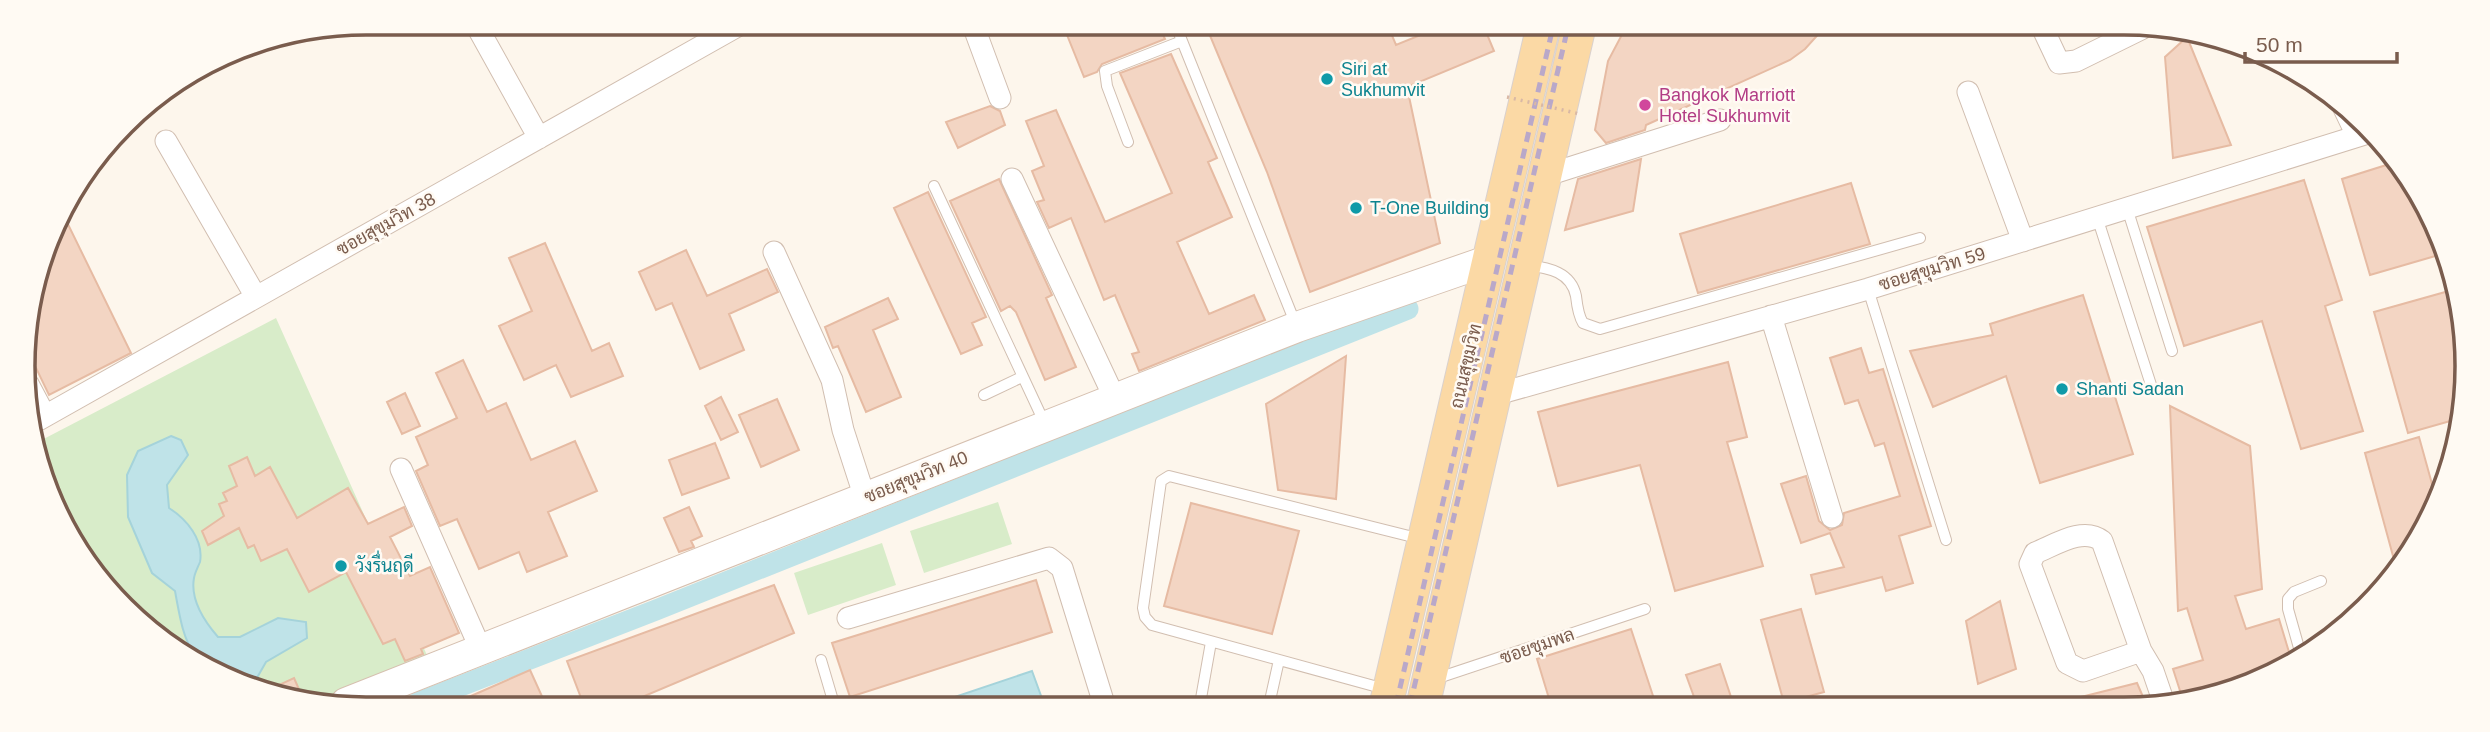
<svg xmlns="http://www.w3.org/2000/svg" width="2490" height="732" font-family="Helvetica,Sarabun,sans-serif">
<rect width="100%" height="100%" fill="#fdf6ec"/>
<path fill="#d8ecc9" d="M276 318 430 662 326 703H299L176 652 98 579 34 444Z
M998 502 1012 544 924 573 910 531Z
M882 543 896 585 808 615 794 573Z"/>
<path fill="#bfe3e8" stroke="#a5d3da" stroke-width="2" d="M171 436 181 440 188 455 167 485 169 508C186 519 204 539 200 562 198 567 195 572 194 578 190 600 204 621 218 637H240L278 618 306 622 307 638 266 662 254 683C190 667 186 653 175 591L152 573 128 517 127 475 138 451Z
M1032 671 1044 704H934Z"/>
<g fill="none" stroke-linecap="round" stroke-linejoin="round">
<path stroke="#bfe3e8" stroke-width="21" d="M417 703 656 610 1408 309"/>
</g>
<path fill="#f3d5c3" stroke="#e6bba3" stroke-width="2" d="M1063 25 1159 26 1165 39 1102 64 1097 72 1084 77Z
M1206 26H1388L1396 45 1440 27H1484L1494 51 1407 87 1440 243 1310 292 1267 172Z
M1626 27H1684L1824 28 1805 49 1790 60 1646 125 1645 130 1606 143 1595 130 1608 61Z
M2187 37 2231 145 2173 158 2165 57Z
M1171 54 1217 158 1208 162 1232 217 1177 242 1209 314 1254 295 1265 320 1139 371 1132 354 1139 352 1115 295 1104 300 1071 218 1049 228 1037 202 1044 200 1032 171 1044 166 1026 121 1056 110 1105 222 1172 193 1120 73Z
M990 106 1000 111 1005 125 958 148 946 122Z
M1641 159 1633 211 1565 230 1578 179Z
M2396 162 2409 175 2442 254 2370 275 2342 179Z
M999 179 1052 295 1046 298 1076 367 1045 380 1016 312 1010 306 1001 311 950 201Z
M2304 180 2342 300 2325 306 2363 431 2301 449 2262 321 2184 346 2147 227Z
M1851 183 1870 244 1698 293 1680 234Z
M928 192 986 317 972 323 982 345 961 354 894 208Z
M61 210 131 353 49 395 24 343Z
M545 243 592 351 609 343 623 376 571 397 556 365 524 380 499 326 532 311 509 258Z
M686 250 707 296 767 269 778 292 729 314 744 350 700 369 672 303 656 310 639 272Z
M2456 289 2461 299V418L2408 433 2374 312Z
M2083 295 2133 454 2040 483 2006 376 1933 407 1910 351 1993 335 1990 324Z
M888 298 898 319 873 330 901 397 866 412 838 346 833 348 825 327Z
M1861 348 1869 373 1883 369 1931 526 1899 536 1913 583 1886 591 1882 577 1816 594 1811 575 1844 567 1830 533 1801 543 1781 484 1806 476 1819 521 1830 530 1842 525 1844 513 1900 496 1884 443 1875 446 1858 400 1845 404 1830 358Z
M1346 356 1336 499 1278 490 1266 404Z
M463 360 487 412 506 403 531 460 575 441 597 491 548 512 567 556 527 572 519 552 479 569 457 519 440 526 416 471 428 465 416 437 457 418 436 373Z
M1728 362 1747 437 1727 442 1763 566 1675 591 1640 465 1558 486 1538 412Z
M405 393 420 426 402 434 387 402Z
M721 397 738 432 721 440 705 406Z
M777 399 799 450 761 467 739 415Z
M2170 406 2250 446 2262 589 2235 596 2246 629 2279 619 2292 662 2281 670 2183 700 2173 669 2203 660 2187 608 2178 611Z
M2419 437 2437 502 2432 518 2396 567 2365 453Z
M715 443 729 478 682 495 669 460Z
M247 457 255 476 270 467 297 518 348 488 368 524 404 507 412 526 390 537 410 576 430 567 459 633 421 649 423 654 405 661 395 639 383 644 346 572 309 592 287 549 261 561 254 545 248 548 239 528 208 545 202 531 224 516 219 504 227 501 223 493 237 486 229 466Z
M1191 503 1299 531 1272 634 1164 606Z
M689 507 702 536 691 541 694 547 679 552 664 518Z
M1036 580 1052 632 850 697 832 643Z
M774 585 794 633 628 703H583L567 661Z
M2000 601 2016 669 1978 684 1966 621Z
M1801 609 1824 692 1784 703 1761 620Z
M1631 629 1656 705H1551L1537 659Z
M1720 664 1734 706 1697 705 1686 675Z
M530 670 545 703H455Z
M294 678 305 703 268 690Z
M2137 683 2147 706H2070L2069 700Z"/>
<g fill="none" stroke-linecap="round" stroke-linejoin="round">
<defs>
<path id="lane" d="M703 24 711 41
M1176 26 1296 325
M2334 100 2352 138
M1128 142 1107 86 1105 71 1182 41
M934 186 1045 424
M2127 208 2172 351
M2097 217 2153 391
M1528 265C1549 268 1571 272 1576 296 1577 305 1578 315 1583 323L1600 329 1920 238
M1868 289 1946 540
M984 395 1022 377
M2301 655 2288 609V599L2294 592 2321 581
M821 660 834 704
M1435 679 1645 609
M1385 689 1152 625 1145 617 1143 608 1161 481 1169 476 1421 539
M1200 704 1211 642
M1269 705 1279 660"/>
<path id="street" d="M475 23 539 138
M973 25 1000 98
M2043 29 2059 63 2076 61 2141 29
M1968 92 2023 241
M166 141 256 297
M1544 176 1720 120
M1012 179 1115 399
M774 252 832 380 843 430 865 498
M1771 316 1832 517
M28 384 45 416
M1494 395 1868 289 2368 133
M31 424 741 24
M401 469 481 650
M848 618 1049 558 1062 568 1104 704
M2141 651 2083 671 2067 663 2030 564 2035 553C2055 545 2083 526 2102 541L2141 651 2153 671 2165 706"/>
<path id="secondary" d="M346 703 1297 327 1490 260"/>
<path id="primary" d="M1386 705 1543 27
M1423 705 1579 27"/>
</defs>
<use href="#lane" stroke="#d1beb0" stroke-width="12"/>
<use href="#street" stroke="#d1beb0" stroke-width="23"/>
<use href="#secondary" stroke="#d6c0b0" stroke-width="32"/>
<use href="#primary" stroke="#dad1cd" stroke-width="35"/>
<use href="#lane" stroke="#fff" stroke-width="10"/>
<use href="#street" stroke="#fff" stroke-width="21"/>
<use href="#secondary" stroke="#fff" stroke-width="30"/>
<use href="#primary" stroke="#fbd9a5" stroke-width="33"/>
<path stroke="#b9a8c9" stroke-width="5" stroke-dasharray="10 7" stroke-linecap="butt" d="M1396 705 1553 27
M1410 705 1568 27"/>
<path stroke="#d9b8a5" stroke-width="3.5" stroke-dasharray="2 5" stroke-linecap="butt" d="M1507 97 1580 114"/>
</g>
<g fill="#0f9aa8" stroke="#fffaf3" stroke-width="2.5">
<circle cx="1327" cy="79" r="7"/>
<circle cx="1356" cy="208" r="7"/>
<circle cx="2062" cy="389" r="7"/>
<circle cx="341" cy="566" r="7"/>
</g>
<circle fill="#d1479c" stroke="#fffaf3" stroke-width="2.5" cx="1645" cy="105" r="7"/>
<g text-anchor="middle" stroke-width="5" stroke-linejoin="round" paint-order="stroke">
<g font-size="18" fill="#0d838f" stroke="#fffaf3" text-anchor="start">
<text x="1341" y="75">Siri at<tspan x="1341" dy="21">Sukhumvit</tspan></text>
<text x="1370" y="214">T-One Building</text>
<text x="2076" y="395">Shanti Sadan</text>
<text x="355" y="572">วังรื่นฤดี</text>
</g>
<g font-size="18" fill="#b23c85" stroke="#fffaf3" text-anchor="start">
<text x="1659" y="101">Bangkok Marriott<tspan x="1659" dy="21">Hotel Sukhumvit</tspan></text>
</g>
<g font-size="18" fill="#7a5c4d" stroke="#fffaf3">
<text transform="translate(386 224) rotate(-29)" y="6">ซอยสุขุมวิท 38</text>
<text transform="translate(1932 269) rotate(-17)" y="6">ซอยสุขุมวิท 59</text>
<text transform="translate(1466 366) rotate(-77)" y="6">ถนนสุขุมวิท</text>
<text transform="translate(916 477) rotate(-22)" y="6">ซอยสุขุมวิท 40</text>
<text transform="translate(1537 646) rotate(-19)" y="6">ซอยชุมพล</text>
</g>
</g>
<path d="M0 0H2490V732H0ZM366 35H2124A331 331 0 0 1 2455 366V366A331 331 0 0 1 2124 697H366A331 331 0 0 1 35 366V366A331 331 0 0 1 366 35Z" fill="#fffaf3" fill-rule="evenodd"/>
<path fill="none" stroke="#7a5c4d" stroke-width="3.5" d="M366 35H2124A331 331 0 0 1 2455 366V366A331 331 0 0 1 2124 697H366A331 331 0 0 1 35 366V366A331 331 0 0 1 366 35Z"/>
<path d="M2245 52v10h152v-10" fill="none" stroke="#7a5c4d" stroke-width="3.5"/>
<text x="2256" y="52" font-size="21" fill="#7a5c4d" stroke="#fffaf3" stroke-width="5" paint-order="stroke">50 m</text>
</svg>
